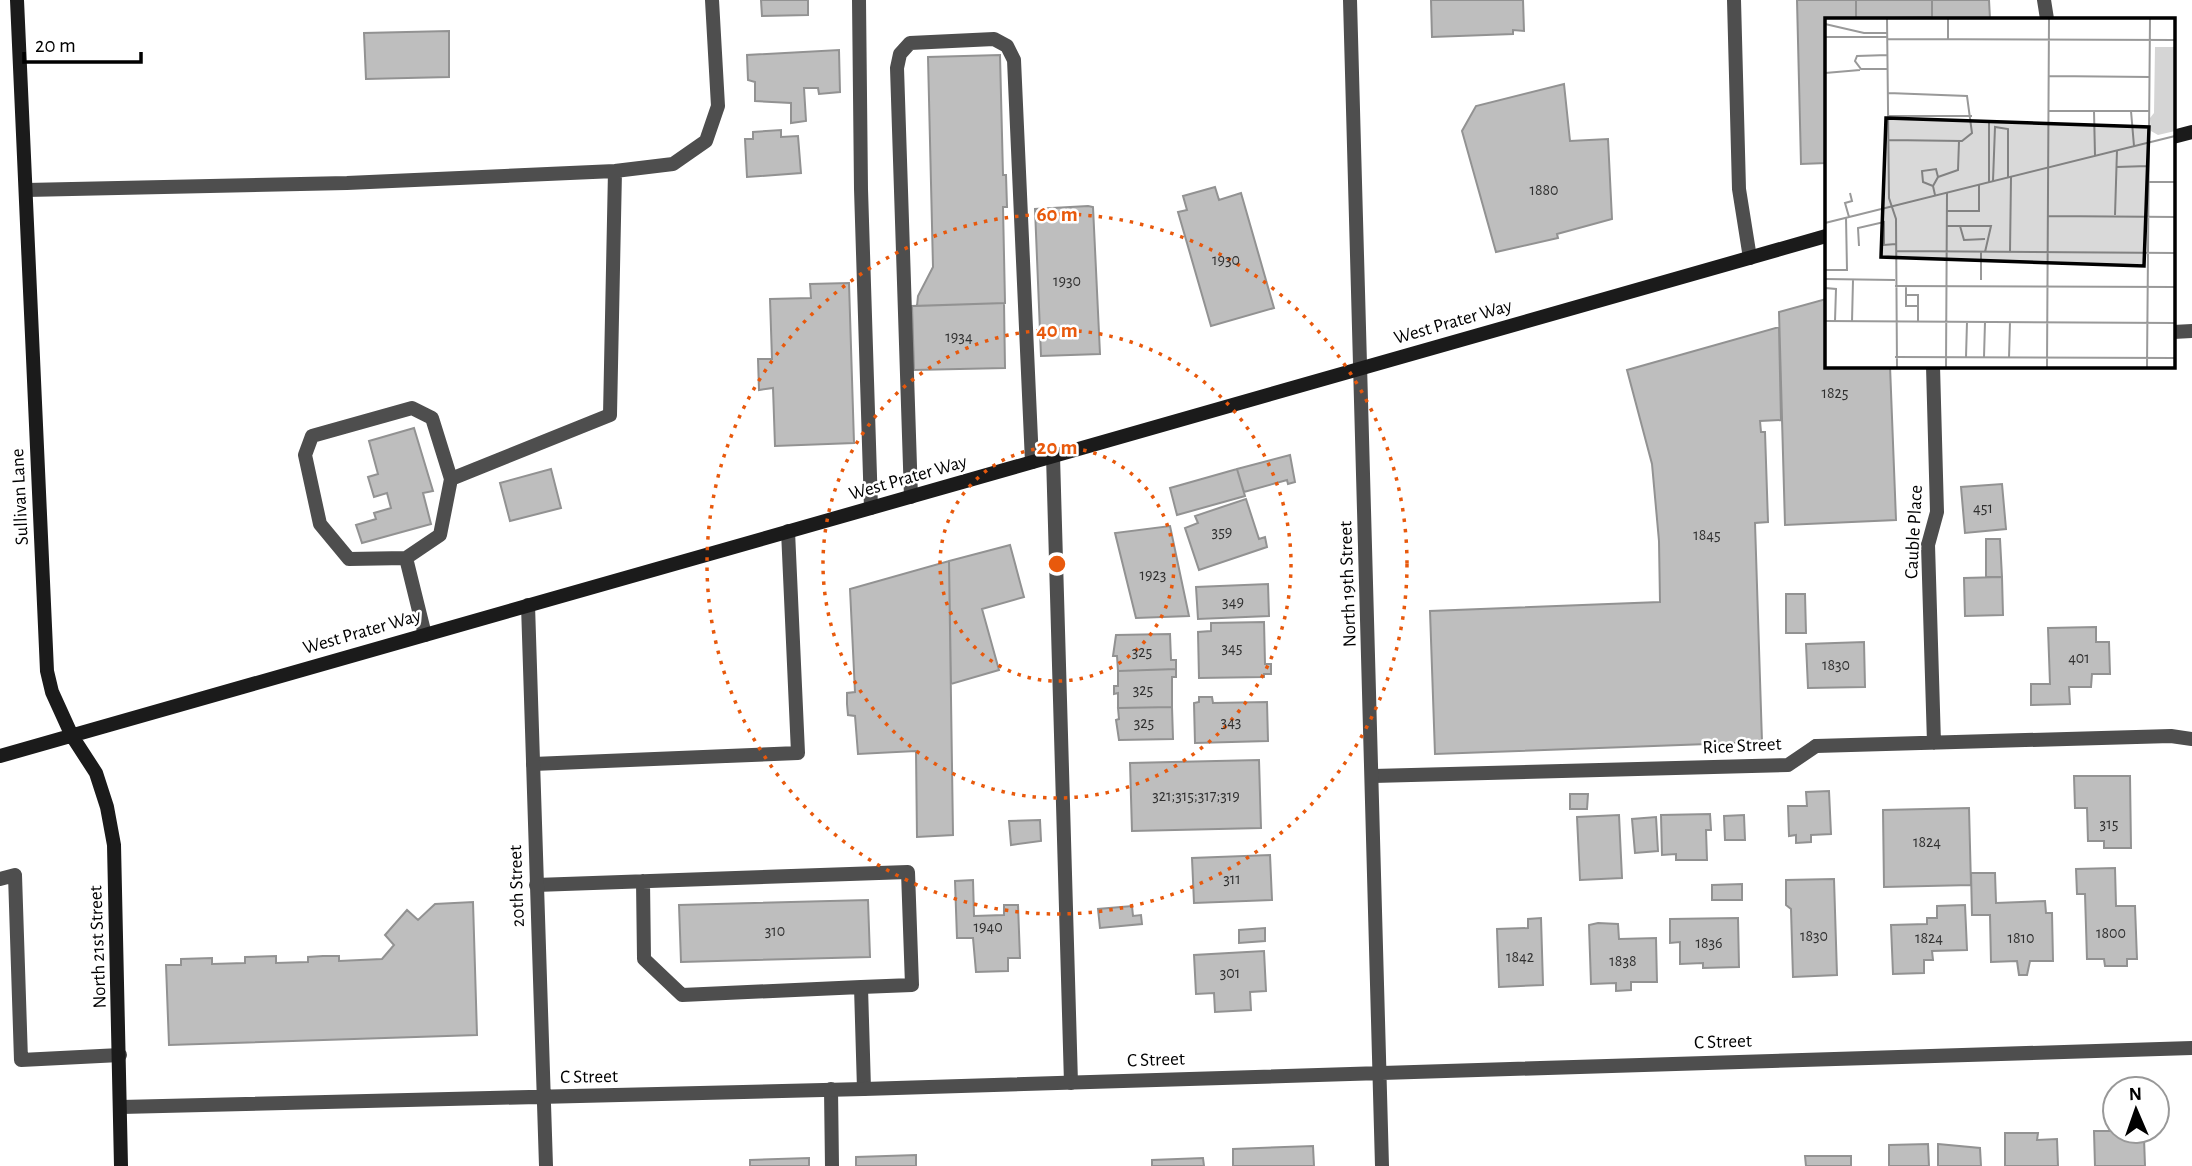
<svg xmlns="http://www.w3.org/2000/svg" width="2192" height="1166" font-family="'Alegreya Sans',sans-serif">
  <style>
    .building { fill: #bebebe; stroke: #929292; stroke-width: 2 }
    .lines { fill: none; stroke-linecap: round; stroke-linejoin: round }
    .lane { stroke: #4e4e4e; stroke-width: 14 }
    .street { stroke: #4e4e4e; stroke-width: 14 }
    .secondary { stroke: #1b1b1b; stroke-width: 14 }
    .ring { fill: none; stroke: #e8590c; stroke-width: 3.5; stroke-dasharray: 3.5 7 }
    .labels { text-anchor: middle; dominant-baseline: central; stroke-width: 5; stroke-linejoin: round; paint-order: stroke }
    .number-label { font-size: 16px; fill: #303030 }
    .street-label { font-size: 19px; fill: #000; stroke: #fff }
    .inset-road { fill: none; stroke: #999; stroke-width: 2 }
    .view { fill: #000; fill-opacity: 0.15; stroke: #000; stroke-width: 3.5 }
    .inset-edge { fill: none; stroke: #000; stroke-width: 3.5 }
    .centre { fill: #e8590c; stroke: #fff; stroke-width: 3.5 }
    .ring-label { font-size: 21px; text-anchor: middle; font-weight: bold; fill: #e8590c; stroke: #fff; stroke-width: 5; stroke-linejoin: round; paint-order: stroke }
  </style>
  <rect width="100%" height="100%" fill="#fff"/>
  <path class="building" d="M761,0H808V15L762,16Z
    M1431,0H1523L1524,31L1513,30V34L1432,37Z
    M1797,0H1856V19H1826V163L1801,164Z
    M1856,0H1932V17L1856,19Z
    M1932,0H1989L1990,19H1932Z
    M449,31V77L366,79L364,33Z
    M839,50L840,92L819,94L818,88H804L806,121L791,123V103L755,101V82L748,80L747,55Z
    M1000,55L1003,175H1006L1007,207H1003L1005,303L917,306L918,296L933,267L928,57Z
    M1564,84L1570,141L1608,139L1612,219L1557,234L1558,238L1496,252L1462,131L1476,106Z
    M781,130V137L798,136L801,173L747,177L745,139H753V132Z
    M1215,187L1219,200L1241,193L1274,308L1211,326L1178,212L1187,210L1183,196Z
    M1088,206L1093,207L1100,354L1041,356L1035,209Z
    M849,283L854,443L775,446L773,388L759,390L758,359H772L770,299L811,298L810,284Z
    M1826,299V366H1890L1896,520L1785,525L1779,312Z
    M1004,303L1005,368L914,370L912,306Z
    M1779,327L1781,420L1760,421L1761,432H1765L1768,522L1755,523L1762,742L1435,754L1430,611L1660,602L1659,541L1652,464L1627,370Z
    M414,428L433,491L423,493L431,524L362,543L356,525L376,519L374,513L391,508L387,493L374,497L368,477L378,474L369,441Z
    M1290,455L1295,482L1288,484L1287,480L1244,492L1237,469Z
    M551,469L561,508L510,521L500,483Z
    M1237,469L1245,496L1177,515L1170,488Z
    M2002,484L2006,529L1965,533L1961,487Z
    M1246,499L1259,539L1265,537L1267,547L1199,570L1185,528L1198,523L1195,516Z
    M1170,526L1189,616L1136,618L1115,533Z
    M1986,539H2000L2002,577H1986Z
    M1010,545L1024,597L982,609L999,670L951,684L949,561Z
    M949,561L953,835L917,837L916,751L858,754L855,716L848,715L847,704V693L855,692L850,589Z
    M2002,577L2003,615L1965,616L1964,578Z
    M1268,584L1269,616L1198,619L1196,587Z
    M1786,594H1805L1806,633H1786Z
    M1264,622L1265,664H1271V674H1264V677L1199,678L1198,632L1211,631V623Z
    M2096,627V642H2109L2110,674H2092L2091,687H2069L2070,704L2031,705V684H2050L2048,628Z
    M1170,634L1171,660H1176V669L1118,671L1117,656H1113L1116,635Z
    M1864,642L1865,687L1808,688L1806,644Z
    M1176,669V677H1172V707L1118,708V693L1114,694V686H1118V671Z
    M1199,697H1212L1213,703L1267,702L1268,741L1195,743L1194,703L1199,702Z
    M1172,707L1173,739L1119,740L1116,720L1119,719L1118,708Z
    M1259,760L1261,828L1132,831L1130,763Z
    M2074,776H2130L2131,848H2104V841H2088L2087,808H2075Z
    M1829,791L1831,834L1811,835V842L1796,843V835L1789,836L1788,806H1807L1806,792Z
    M1570,794H1588L1587,809H1570Z
    M1969,808L1971,885L1884,887L1883,810Z
    M1710,814L1711,830H1706L1707,860H1676V854L1662,855L1661,815Z
    M1619,815L1622,878L1580,880L1577,817Z
    M1744,815L1745,840H1725L1724,816Z
    M1656,817L1658,851L1635,853L1632,819Z
    M1040,820L1041,841L1011,845L1009,821Z
    M1270,855L1272,900L1194,903L1192,858Z
    M2115,868L2116,906H2135L2137,959H2127V966H2105L2104,959H2087L2085,894H2077L2076,869Z
    M1971,873H1995L1996,903L2045,901L2046,913H2052L2053,961H2030L2027,975H2019L2017,961L1991,962L1990,915H1972Z
    M1834,879L1837,975L1793,977L1791,909L1786,905V880Z
    M973,880L974,916L1004,915V905H1018L1020,958H1008V971L976,972L973,938H957L955,881Z
    M1742,884V900H1712V885Z
    M868,900L870,957L681,962L679,905Z
    M473,902L477,1035L169,1045L166,965H181V959L212,958V964L245,963V957L276,956V963L308,962V957L323,956H339V961L382,959L394,945L385,935L407,910L418,920L435,904Z
    M1965,905L1967,950L1932,951L1933,960H1924V973L1893,974L1891,925L1927,924V918H1937V906Z
    M1132,906L1133,916L1141,915L1142,924L1100,928L1098,909Z
    M1541,918L1543,985L1499,987L1497,929L1528,928V919Z
    M1738,918L1739,967L1703,968V963L1680,964V942L1670,943V919Z
    M1598,923L1618,924L1619,939L1656,938L1657,982H1631V990L1616,991V983L1591,984L1589,925Z
    M1265,928V941L1239,943V930Z
    M1264,951L1266,991L1250,992L1251,1010L1215,1012L1214,993L1196,994L1194,955Z
    M2094,1131H2122V1138H2144L2145,1166H2095Z
    M2005,1133H2038L2037,1140L2057,1139L2058,1166H2005Z
    M1928,1144L1929,1166H1889V1145Z
    M1938,1144L1980,1148L1981,1166H1938Z
    M1313,1146L1314,1166H1233V1149Z
    M916,1155V1166H856V1157Z
    M1805,1156H1851V1166H1806Z
    M809,1158V1166H750V1160Z
    M1203,1158L1204,1166H1152V1160Z"/>
  <g class="lines">
    <path class="lane" d="M859,0L861,189L871,508
      M1734,0L1739,189L1750,258
      M2044,0L2047,19
      M26,190L347,183L615,171L673,164L706,141L718,106L712,0
      M2173,332L2192,331
      M1053,456L1071,1083
      M451,479L610,415L615,171
      M911,497L897,68L900,54L910,43L994,39L1007,46L1014,60L1032,462
      M1928,545L1937,512L1933,366
      M406,558L440,535L451,479L432,418L412,408L312,436L305,455L320,524L349,559L406,558L425,635
      M533,764L798,753L788,531
      M1373,776L1788,765L1816,746
      M0,879L15,875L21,1060L120,1055
      M643,881L644,959L682,995L861,987
      M536,885L908,872L912,985L861,987L864,1089
      M831,1089L832,1166"/>
    <path class="street" d="M1350,0L1382,1166
      M1928,545L1934,743
      M528,605L546,1166
      M1816,746L2171,736L2192,739
      M121,1107L864,1089L2192,1048"/>
    <path class="secondary" d="M17,0L47,671L52,692L72,736L96,773L107,807L114,845L121,1166
      M2173,137L2192,132
      M0,756L1826,236"/>
  </g>
  <g class="ring">
    <circle cx="1057" cy="564" r="117"/>
    <circle cx="1057" cy="564" r="234"/>
    <circle cx="1057" cy="564" r="350"/>
  </g>
  <g class="labels">
    <g class="number-label">
      <text x="1544" y="190">1880</text>
      <text x="1226" y="260">1930</text>
      <text x="1067" y="281">1930</text>
      <text x="959" y="337">1934</text>
      <text x="1835" y="393">1825</text>
      <text x="1983" y="508">451</text>
      <text x="1222" y="532">359</text>
      <text x="1707" y="535">1845</text>
      <text x="1153" y="575">1923</text>
      <text x="1233" y="602">349</text>
      <text x="1232" y="648">345</text>
      <text x="1142" y="652">325</text>
      <text x="2079" y="658">401</text>
      <text x="1836" y="665">1830</text>
      <text x="1143" y="690">325</text>
      <text x="1231" y="722">343</text>
      <text x="1144" y="723">325</text>
      <text x="1196" y="796">321;315;317;319</text>
      <text x="2109" y="824">315</text>
      <text x="1927" y="842">1824</text>
      <text x="1232" y="879">311</text>
      <text x="988" y="927">1940</text>
      <text x="775" y="931">310</text>
      <text x="2111" y="933">1800</text>
      <text x="1814" y="936">1830</text>
      <text x="1929" y="938">1824</text>
      <text x="2021" y="938">1810</text>
      <text x="1709" y="943">1836</text>
      <text x="1520" y="957">1842</text>
      <text x="1623" y="961">1838</text>
      <text x="1230" y="973">301</text>
    </g>
    <g class="street-label">
      <text transform="translate(1453 322) rotate(-16)">West Prater Way</text>
      <text transform="translate(908 478) rotate(-16)">West Prater Way</text>
      <text transform="translate(20 497) rotate(-93)">Sullivan Lane</text>
      <text transform="translate(1914 532) rotate(-87)">Cauble Place</text>
      <text transform="translate(1348 584) rotate(-92)">North 19th Street</text>
      <text transform="translate(362 632) rotate(-16)">West Prater Way</text>
      <text transform="translate(1742 746) rotate(-3)">Rice Street</text>
      <text transform="translate(517 886) rotate(-92)">20th Street</text>
      <text transform="translate(98 947) rotate(-92)">North 21st Street</text>
      <text transform="translate(1723 1042) rotate(-2)">C Street</text>
      <text transform="translate(1156 1060) rotate(-2)">C Street</text>
      <text transform="translate(589 1077) rotate(-1)">C Street</text>
    </g>
  </g>
  <g transform="translate(1825 18)">
    <rect width="350" height="350" fill="#fff"/>
    <path d="M330,29H350V113L333,117L326,113L325,100L329,95Z" fill="#d5d5d5"/>
    <path class="inset-road" d="M62,0L64,180L71,201L72,350M0,6L39,15H63M0,19H63M63,21L350,22M123,22V0M63,37L32,38L30,43L36,51H63M0,55L35,52M224,58L325,59M63,75L142,78L147,115L137,123L64,122M223,93H325M269,93L270,138M306,93L309,128M63,98H147M291,149L323,148M113,159L133,152L134,123M168,163L170,109L183,111V159M164,164V103M323,164H350M108,168L113,159L111,151L97,153L98,164L108,168L110,177M122,193H154V166M290,197L292,132M223,198L350,199M24,199L20,185L27,183L25,175M0,205L350,118M122,208H166L160,234M135,208L139,222L160,221M34,228L33,210L59,204V227L71,226M71,233L350,235M185,234L186,159M0,252H22L21,199M0,261L70,262M156,262V234M70,268L350,269M81,268V288H93V304M0,270L11,271L10,303M81,277H93V288M0,303L350,305M27,304L28,262M70,339L350,340M141,339L142,304M159,339L160,304M184,340L185,304M121,350L122,174M222,350L224,0M322,350L325,0"/>
    <path class="view" d="M61,100L324,109L319,248L56,239Z"/>
    <rect width="350" height="350" class="inset-edge"/>
  </g>
  <circle cx="1057" cy="564" r="10" class="centre"/>
  <g class="ring-label">
    <text x="1057" y="221">60 m</text>
    <text x="1057" y="337">40 m</text>
    <text x="1057" y="454">20 m</text>
  </g>
  <g transform="translate(2136 1110) rotate(358)"><circle r="33" fill="#ffffff" stroke="#999999" stroke-width="2"/>
  <path d="M0-5L12 26L0 18L-12 26Z" fill="#000000"/>
  <text y="-10" font-size="19" font-weight="bold" text-anchor="middle" fill="#000000">N</text>
  </g>
  <path d="M24 52v10h117v-10" fill="none" stroke="#000000" stroke-width="3.5"/>
  <text x="35" y="52" font-size="21" fill="#000000" stroke="#ffffff" stroke-width="5" paint-order="stroke">20 m</text>
</svg>
